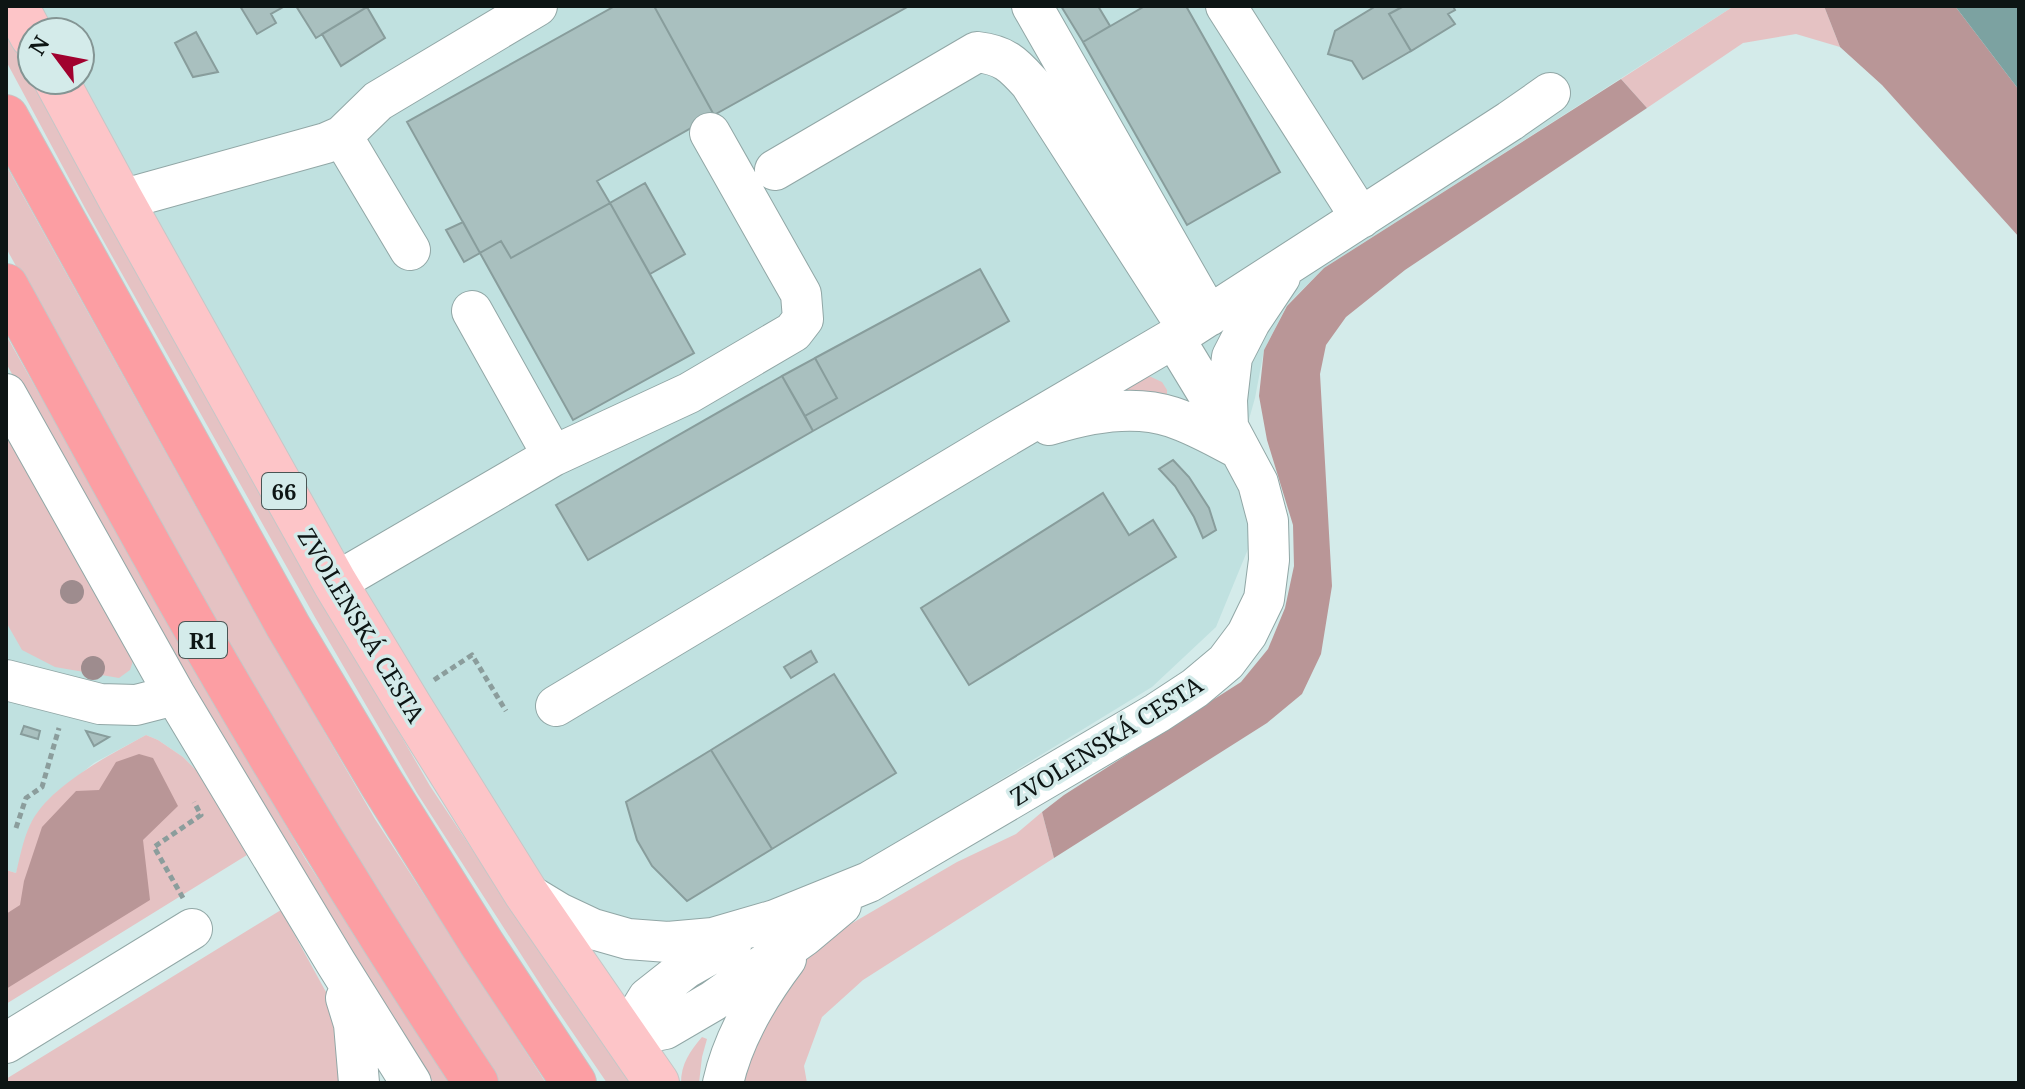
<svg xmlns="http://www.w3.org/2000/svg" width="2025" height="1089" font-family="'Noto Serif',serif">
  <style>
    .built { fill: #c0e1e0 }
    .green { fill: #e5c2c3 }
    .forest { fill: #b99697 }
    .water { fill: #7ca2a1 }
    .building { fill: #a9c0bf; stroke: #889d9c; stroke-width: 2 }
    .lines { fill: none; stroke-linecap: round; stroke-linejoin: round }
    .minor-casing { stroke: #91a7a6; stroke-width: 42 }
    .major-casing { stroke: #c5c7c7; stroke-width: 46 }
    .highway-casing { stroke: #c5c7c7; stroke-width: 46 }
    .path { stroke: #8b9d9c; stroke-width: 5; stroke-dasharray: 6 4; stroke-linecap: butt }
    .minor { stroke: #fff; stroke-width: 40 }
    .major { stroke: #fdc5c8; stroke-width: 44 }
    .highway { stroke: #fc9ea3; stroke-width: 44 }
    .tree { fill: #9e8c8e }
    .labels { text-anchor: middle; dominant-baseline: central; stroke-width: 7; stroke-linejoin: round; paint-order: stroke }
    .shield { fill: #d4ebea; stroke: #495554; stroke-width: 2 }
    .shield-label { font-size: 22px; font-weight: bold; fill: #0d1514 }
    .street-label { font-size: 24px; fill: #0d1514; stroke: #d4ebea }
  </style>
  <rect width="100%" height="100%" fill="#d4ebea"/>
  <path class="built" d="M30,6H1734L1324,268L1287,305L1264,350L1255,398L1235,469L1250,510L1248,549L1216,627L1152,687L866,862L783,908L649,933L558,901L526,860L449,737L72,80H80V32H44Z
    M6,431L199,773L183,757L158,740L146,735L94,763L51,798L31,823L16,873L6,870Z"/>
  <path class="green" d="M1734,6H1824L1840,47L1796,34L1743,43L1647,108L1621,79Z
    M6,29L32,77V80H34L247,469L430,786L564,988L630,1083H607L549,998L417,793L316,619L85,208L6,61Z
    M6,165L245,595L375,819L546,1083H500L343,840L164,532L6,248Z
    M6,335L189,660L306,860L451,1083H434L333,929L46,436L6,363Z
    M1149,376L1162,382L1167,390V394L1162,397L1117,396L1115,388Z
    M6,431L135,655L130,670L119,678L55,667L22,650L6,622Z
    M146,735L158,740L183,757L199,773L247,855L6,1004V870L16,873C20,857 23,840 30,825C48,786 110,755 146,735Z
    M1042,812L1054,858L863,980L822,1017L804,1066L807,1083H740L747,1058L803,959L837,932L957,862L1016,834Z
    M281,910L326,992L335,1020L343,1083H6V1079Z
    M702,1037L707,1039L702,1057L699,1083H681C681,1064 690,1051 702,1037Z"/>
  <path class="forest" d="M1824,6H1955L2019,90V237L1882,85L1840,47Z
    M1621,79L1647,108L1405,270L1346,317L1326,345L1320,374L1332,586L1321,654L1302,694L1267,723L1054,858L1042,812L1064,795L1241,682L1268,649L1285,608L1294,566L1293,525L1267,440L1259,396L1264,350L1287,306L1324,268Z
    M139,754L153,758L178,806L143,840L150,900L6,989V914L20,905L24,881L42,827L76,791L99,790L116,762Z"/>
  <path class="water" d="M1955,6H2019V90Z"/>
  <path class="building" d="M240,6H285L271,14L276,23L257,34Z
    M296,6H366L367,7L316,38Z
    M615,6H654L714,115L597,181L610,203L511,258L501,241L480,253L407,122Z
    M654,6H909L714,115Z
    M1061,6H1098L1110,26L1083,42Z
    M1145,6H1186L1280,172L1187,225L1083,42Z
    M1376,6H1404L1389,14L1411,51L1363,79L1352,61L1328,54L1335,31Z
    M1404,6H1453L1455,10L1448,14L1455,24L1411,51L1389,14Z
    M367,7L385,38L341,66L322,34Z
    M196,32L218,72L193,77L175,43Z
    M645,183L685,254L650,274L610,203Z
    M610,203L694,353L573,420L480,253L501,241L511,258Z
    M463,222L480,253L464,262L446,230Z
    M980,269L1009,321L813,431L805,416L837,398L815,358Z
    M815,358L837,398L805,416L782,376Z
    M782,376L813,431L588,560L556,505Z
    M1173,460L1189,477L1209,508L1216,530L1203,538L1194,517L1175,486L1159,469Z
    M1103,493L1129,535L1153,520L1176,557L969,685L921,608Z
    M811,651L817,662L791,678L784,667Z
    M834,674L896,773L772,849L711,750Z
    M24,726L40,731L38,739L21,734Z
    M86,731L109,737L94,746Z
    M711,750L772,849L687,901L652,866L637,840L626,802Z"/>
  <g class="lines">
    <g class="minor-casing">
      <path id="minor" d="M1032,6L1209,316
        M1226,6L1361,218
        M342,136L378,101L537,6
        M775,170L977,52C1004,55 1013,64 1030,83L1188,329
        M121,200L326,143L342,136L410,250
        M6,394L175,695L336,963L411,1083
        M1049,425C1087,413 1133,404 1172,417C1196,425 1217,437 1239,449
        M1228,427L1227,400L1232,357L1250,322L1280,277
        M553,456L689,393L793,332L803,319L801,294L710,133
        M335,583L553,456L472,311
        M6,680L100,704L136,705L175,695
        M556,706L1000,440L1174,338L1510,121L1550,93
        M526,893L559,913L593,929L628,939L668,942L713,938L775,920L869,882L1157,713L1195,688L1226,662L1247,634L1264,599L1269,560L1268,521L1258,483L1228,427L1174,338
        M346,998L354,1024L359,1083
        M624,1037L665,1029L713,1001L804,936L841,905
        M624,1037L648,998L686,968L732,942
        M6,1043L192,929
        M723,1083C733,1038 758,996 786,959"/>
    </g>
    <g class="major-casing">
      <path id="major" d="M16,6L32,36
        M56,80L121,200L335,583L410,707L526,893L657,1083"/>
    </g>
    <g class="highway-casing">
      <path id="highway" d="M6,117L288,626L382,784L482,944L574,1083
        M6,286C76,413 145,542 218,667C300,808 386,947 476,1083"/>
    </g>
    <path class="path" d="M434,680L472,655L506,711
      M16,828L26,798L42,787L59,728
      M183,898L154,847L201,815L194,802"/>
    <use href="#minor" class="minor"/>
    <use href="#major" class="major"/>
    <use href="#highway" class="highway"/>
  </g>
  <g class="tree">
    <circle cx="72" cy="592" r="12"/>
    <circle cx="93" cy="668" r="12"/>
  </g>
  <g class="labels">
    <g class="shield">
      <rect x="262" y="473" width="44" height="36" rx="6"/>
      <rect x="179" y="622" width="48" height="36" rx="6"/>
    </g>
    <g class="shield-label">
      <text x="284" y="491">66</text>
      <text x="203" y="640">R1</text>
    </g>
    <g class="street-label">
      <text transform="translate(362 625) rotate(59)">ZVOLENSKÁ CESTA</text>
      <text transform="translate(1106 740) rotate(-32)">ZVOLENSKÁ CESTA</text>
    </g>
  </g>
  <rect width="2025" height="1089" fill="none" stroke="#0d1514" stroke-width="16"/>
  <g transform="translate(56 56) rotate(302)"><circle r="38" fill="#d4ebea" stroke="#849594" stroke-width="2"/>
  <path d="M0-6L14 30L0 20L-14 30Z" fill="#a1012f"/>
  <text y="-12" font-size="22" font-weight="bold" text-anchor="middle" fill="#0d1514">N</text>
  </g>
</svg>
